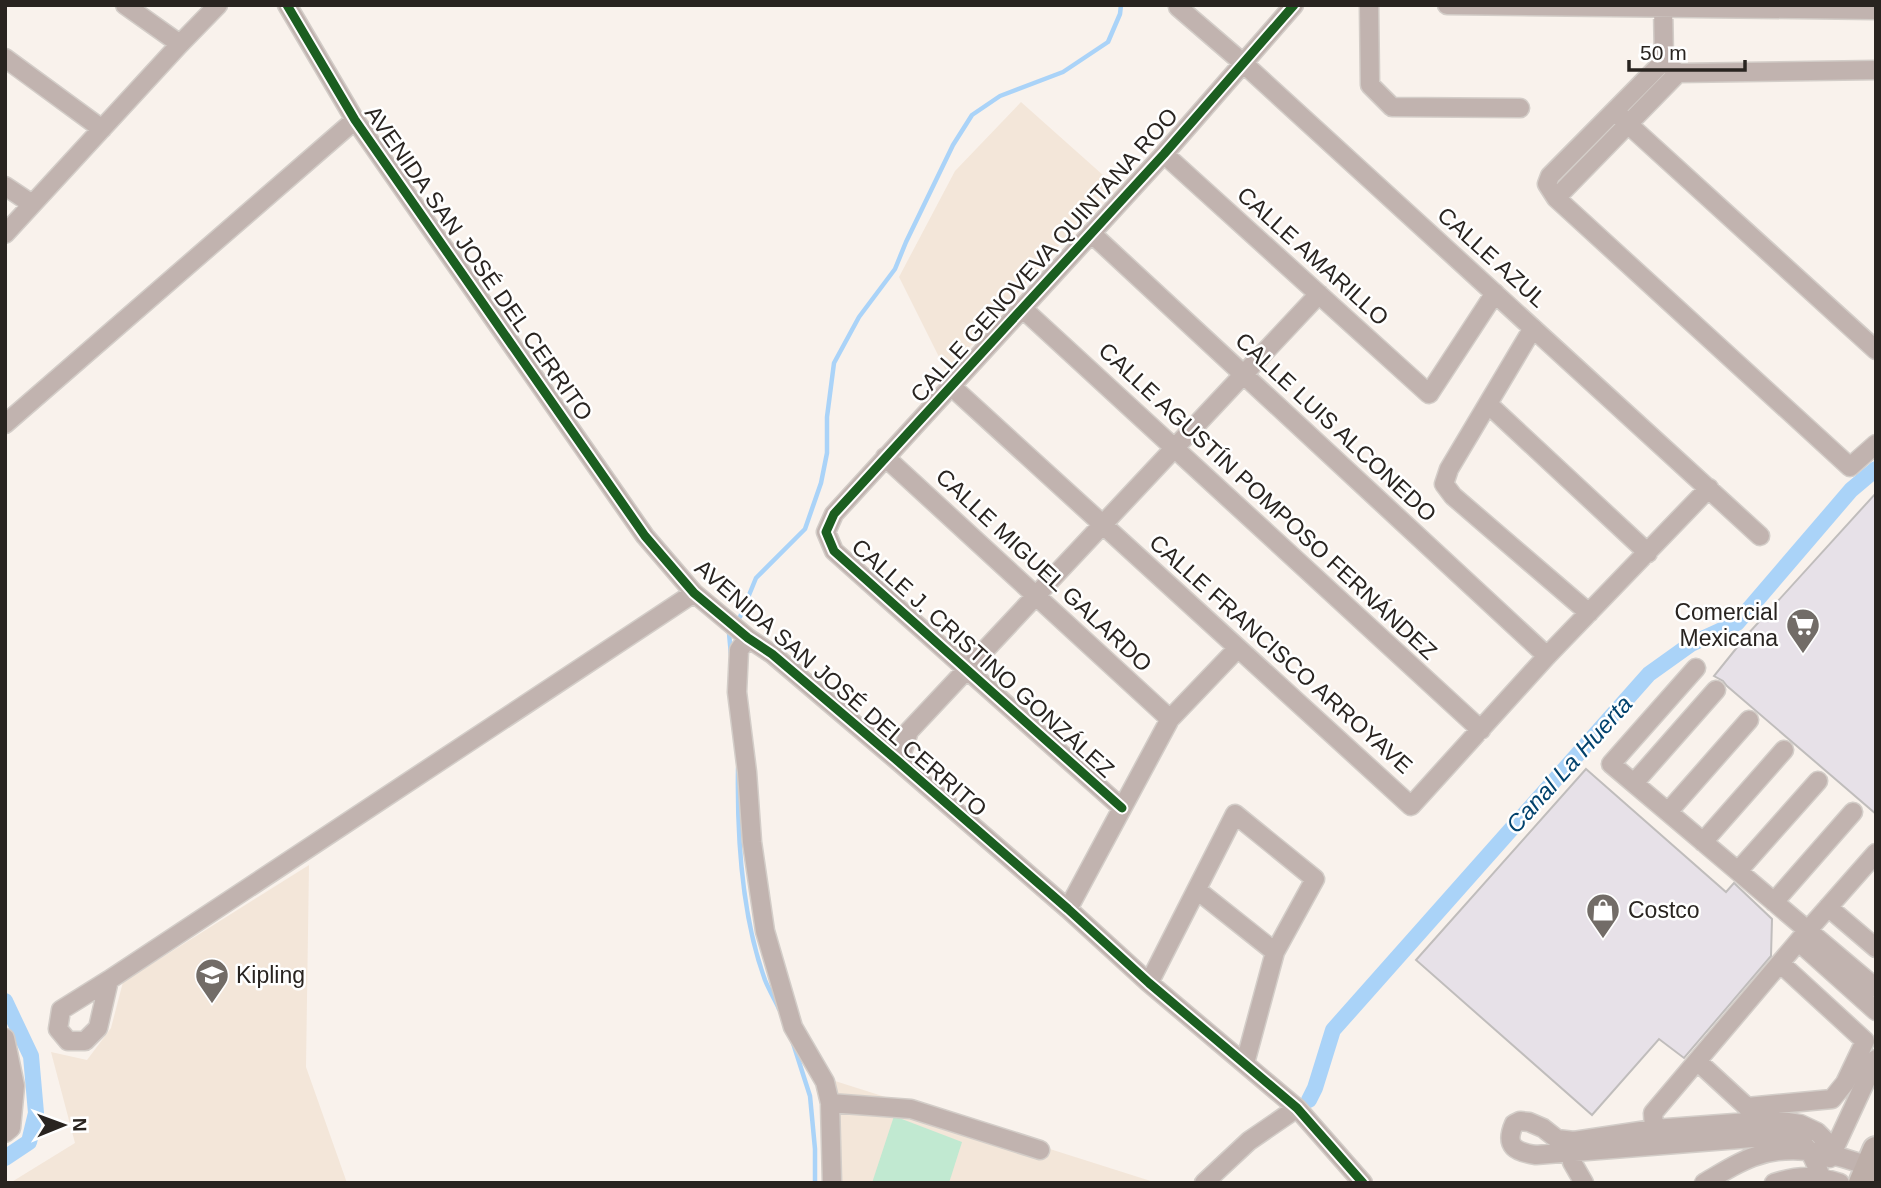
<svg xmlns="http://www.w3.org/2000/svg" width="1881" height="1188" font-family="Arial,sans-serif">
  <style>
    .built { fill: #f3e6d9 }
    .green { fill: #c1e9d1 }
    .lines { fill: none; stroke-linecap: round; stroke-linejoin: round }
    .stream { stroke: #aad3f8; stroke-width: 4.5 }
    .canal { stroke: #aad3f8; stroke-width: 16 }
    .building { fill: #e7e1e8; stroke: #c0bdbc; stroke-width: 2 }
    .minor-casing { stroke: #d3cdc8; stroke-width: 21 }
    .highway-casing { stroke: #d3cdc8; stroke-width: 30 }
    .minor { stroke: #c1b3af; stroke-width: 18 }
    .highway { stroke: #bdaea8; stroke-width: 26 }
    .cycleway-casing { stroke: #fff; stroke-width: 13 }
    .cycleway { stroke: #1b5e20; stroke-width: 9 }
    .labels { text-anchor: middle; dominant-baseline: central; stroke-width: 5; stroke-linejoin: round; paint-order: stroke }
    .street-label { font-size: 23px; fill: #292420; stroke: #fff }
    .poi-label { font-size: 23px; fill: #292420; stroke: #fff; text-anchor: start }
    .water-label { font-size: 24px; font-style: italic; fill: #02426d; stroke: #fff }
  </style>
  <rect width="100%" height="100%" fill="#f9f2ec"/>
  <path class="built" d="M1021,102L1113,184L947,373L899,277L955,171Z
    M309,865L306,1067L347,1183H10L75,1143L51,1052L87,1060L111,1028L123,982Z
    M835,1081L1157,1183H838Z"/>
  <path class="green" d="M894,1116L962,1142L949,1183H872Z"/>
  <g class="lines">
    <path class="stream" d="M740,617L756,578L805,529L821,483L827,453V417L834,363L859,317L895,269L906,242L953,145L972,115L1000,96L1063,72L1108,42L1120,14L1121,5
      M729,633L731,655
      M738,768C737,835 742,917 765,980C769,990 775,1000 779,1009
      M793,1043L810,1096L815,1149V1183"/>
    <path class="canal" d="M5,1001L31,1056L36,1113L29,1142L5,1158
      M1309,1100L1315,1088L1333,1030L1649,674L1691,644L1737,623L1851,490L1876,469"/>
  </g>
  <path class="building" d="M1876,493V814L1727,686L1723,681L1714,676L1747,635Z
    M1586,769L1726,892L1734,883L1772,919L1771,956L1684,1058L1659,1039L1592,1115L1416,960Z"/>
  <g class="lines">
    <g class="minor-casing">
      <path id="minor" d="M125,5L180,44
        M287,5L355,120L645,536L694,593L748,638L772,654L899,762L1068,909L1149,983L1297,1108L1363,1183
        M1369,5L1370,85L1392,107L1520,108
        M1447,5L1876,10
        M1663,5L1664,61L1673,68
        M1178,7L1243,63L1760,536
        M5,58L102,129
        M1664,61L1550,176L1547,184L1556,198L1850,467L1876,444
        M1678,73L1876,70
        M1616,111L1629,125L1876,350
        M1164,154L1429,394L1495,293
        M5,186L32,204
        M1556,198L1678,73
        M1091,233L1547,656
        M5,234L180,44L218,5
        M1022,308L1481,730
        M1533,328L1449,469L1444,484L1453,496L1589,613
        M951,386L1411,806L1547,656L1709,488
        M1488,404L1648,553
        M5,424L355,120
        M885,457L1170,719
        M748,638L739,650L737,692L747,772L752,842L765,931L793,1027L825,1082L830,1103L832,1183
        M1696,668L1611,764L1876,988
        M899,762L909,731L1319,294
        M1634,783L1716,690
        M1122,808L834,551L826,532L834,514L1164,154L1294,5
        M1668,812L1749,720
        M1703,842L1784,750
        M1738,871L1818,781
        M1197,890L1275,952
        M1774,902L1853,812
        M1828,907L1876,948
        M1068,909L1170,719L1238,648
        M1799,942L1876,1011
        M109,980L98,1028L85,1041H68L58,1029L61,1010L109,980L694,593
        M1149,983L1235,814L1315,879L1275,952L1245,1063
        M5,1038L15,1086L11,1128L5,1133
        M1697,1061L1747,1107L1832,1099L1845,1083L1865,1041L1780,963
        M830,1103L911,1109L1040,1150
        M1654,1129L1653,1113L1808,930L1876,853
        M1830,1158L1876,1059
        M1572,1162L1584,1183
        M1821,1177C1811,1151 1808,1140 1778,1136L1536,1155C1516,1152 1504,1147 1514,1124L1520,1121L1529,1122L1543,1128L1557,1139L1574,1141L1654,1129L1775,1120L1800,1124L1817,1132L1827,1142L1832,1154
        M1204,1183L1249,1141L1297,1108
        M1704,1183C1720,1174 1736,1163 1753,1157C1793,1142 1837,1154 1876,1169
        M1774,1183C1799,1175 1816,1175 1840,1183"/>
    </g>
    <g class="highway-casing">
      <path id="highway" d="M1862,1183L1876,1150"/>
    </g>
    <use href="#minor" class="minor"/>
    <use href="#highway" class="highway"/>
    <g class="cycleway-casing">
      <path id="cycleway" d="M287,5L355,120L645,536L694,593L748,638L772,654L899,762L1068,909L1149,983L1297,1108L1363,1183
        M1122,808L834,551L826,532L834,514L1164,154L1294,5"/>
    </g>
    <use href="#cycleway" class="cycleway"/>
  </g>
  <defs>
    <g id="supermarket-pin" transform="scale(1.75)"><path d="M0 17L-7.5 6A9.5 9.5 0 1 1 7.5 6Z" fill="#726c67" stroke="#fff"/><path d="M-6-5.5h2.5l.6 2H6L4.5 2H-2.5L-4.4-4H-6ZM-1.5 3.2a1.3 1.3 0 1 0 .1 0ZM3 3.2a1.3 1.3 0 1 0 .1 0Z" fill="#fff"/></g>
    <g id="shop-pin" transform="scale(1.75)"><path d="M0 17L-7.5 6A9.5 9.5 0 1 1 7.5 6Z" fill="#726c67" stroke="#fff"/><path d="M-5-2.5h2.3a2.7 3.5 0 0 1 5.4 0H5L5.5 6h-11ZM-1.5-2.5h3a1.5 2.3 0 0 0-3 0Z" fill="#fff"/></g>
    <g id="school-pin" transform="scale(1.75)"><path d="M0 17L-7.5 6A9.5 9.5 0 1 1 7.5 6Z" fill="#726c67" stroke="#fff"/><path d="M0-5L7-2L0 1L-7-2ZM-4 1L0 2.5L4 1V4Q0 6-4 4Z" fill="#fff"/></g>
  </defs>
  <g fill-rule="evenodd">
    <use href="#supermarket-pin" x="1803" y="625"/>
    <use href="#shop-pin" x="1603" y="910"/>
    <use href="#school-pin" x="212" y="975"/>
  </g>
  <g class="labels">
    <g class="street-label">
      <text transform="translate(1044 255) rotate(-48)">CALLE GENOVEVA QUINTANA ROO</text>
      <text transform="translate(1313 256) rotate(42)">CALLE AMARILLO</text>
      <text transform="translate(1492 257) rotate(42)">CALLE AZUL</text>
      <text transform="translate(479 263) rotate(55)">AVENIDA SAN JOSÉ DEL CERRITO</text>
      <text transform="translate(1336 427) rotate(43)">CALLE LUIS ALCONEDO</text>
      <text transform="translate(1268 501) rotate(43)">CALLE AGUSTÍN POMPOSO FERNÁNDEZ</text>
      <text transform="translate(1044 570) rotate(43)">CALLE MIGUEL GALARDO</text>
      <text transform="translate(1281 654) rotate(42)">CALLE FRANCISCO ARROYAVE</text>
      <text transform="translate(983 658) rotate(42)">CALLE J. CRISTINO GONZÁLEZ</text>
      <text transform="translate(841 688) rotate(41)">AVENIDA SAN JOSÉ DEL CERRITO</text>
    </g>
    <g class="poi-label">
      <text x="1778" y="612" text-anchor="end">Comercial<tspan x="1778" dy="26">Mexicana</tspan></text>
      <text x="1628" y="910">Costco</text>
      <text x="236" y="975">Kipling</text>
    </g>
    <g class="water-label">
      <text transform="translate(1569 764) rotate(-48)">Canal La Huerta</text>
    </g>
  </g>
  <rect width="1881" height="1188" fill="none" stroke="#292420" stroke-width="14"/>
  <g transform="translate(63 1125) rotate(89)" stroke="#ffffff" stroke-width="5" paint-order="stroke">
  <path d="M0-5L12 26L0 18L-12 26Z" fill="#292420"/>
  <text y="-10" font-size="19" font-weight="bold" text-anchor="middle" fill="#292420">N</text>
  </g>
  <path d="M1629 60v10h116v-10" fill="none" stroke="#292420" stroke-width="3.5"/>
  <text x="1640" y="60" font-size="21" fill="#292420" stroke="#ffffff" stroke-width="5" paint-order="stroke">50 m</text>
</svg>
